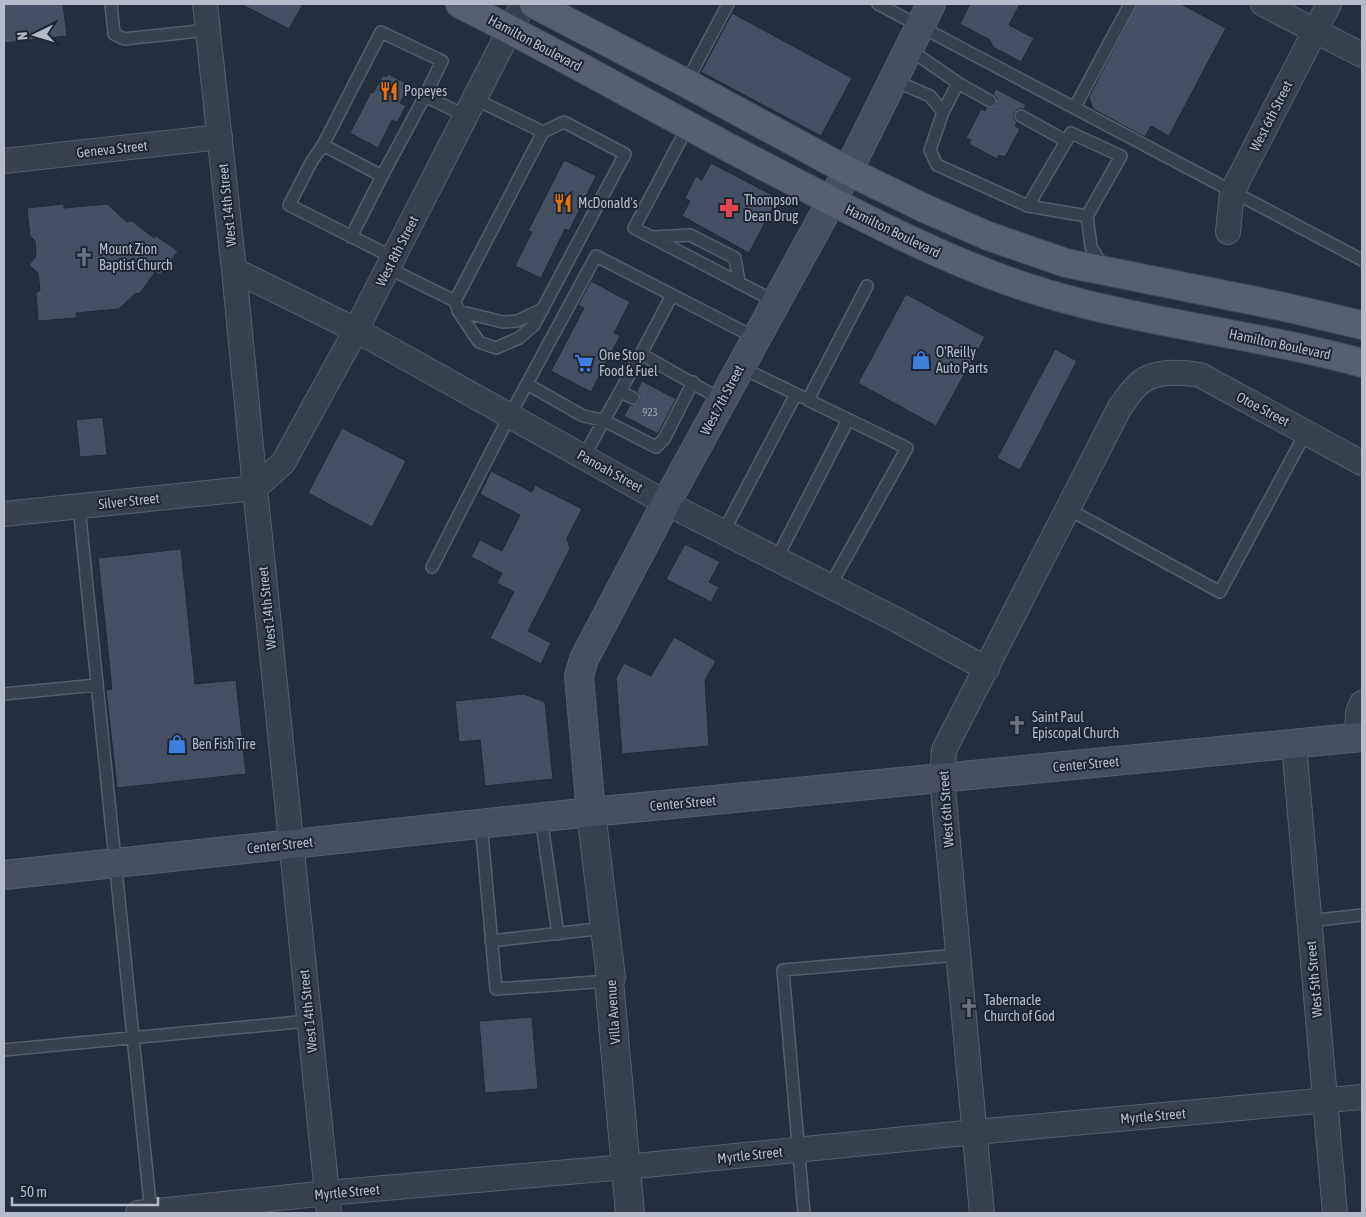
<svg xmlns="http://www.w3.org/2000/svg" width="1366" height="1217" font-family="'Asap Condensed',sans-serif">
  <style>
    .building { fill: #455162; stroke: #1f2835 }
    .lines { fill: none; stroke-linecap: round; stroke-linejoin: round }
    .service-casing { stroke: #565f6c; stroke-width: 14 }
    .minor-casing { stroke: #565f6c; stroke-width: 26 }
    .tertiary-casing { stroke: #565f6c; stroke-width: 30 }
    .secondary-casing { stroke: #565f6c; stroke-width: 30 }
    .primary-casing { stroke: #414a57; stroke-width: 30 }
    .service { stroke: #38414e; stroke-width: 11 }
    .minor { stroke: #38414e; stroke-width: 24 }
    .tertiary { stroke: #38414e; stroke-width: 28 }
    .secondary { stroke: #465061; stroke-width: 28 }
    .primary { stroke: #56606e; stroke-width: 28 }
    .labels { text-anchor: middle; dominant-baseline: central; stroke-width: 4; stroke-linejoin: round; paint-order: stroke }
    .number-label { font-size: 11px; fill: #98a1af }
    .street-label { font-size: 14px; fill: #b4bcc9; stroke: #1d2633 }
    .poi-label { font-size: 14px; fill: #b4bcc9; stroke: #1d2633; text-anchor: start }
  </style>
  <rect width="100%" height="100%" fill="#242f3e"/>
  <path class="building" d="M4,4H63L67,36L4,43Z
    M241,4H303L289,29Z
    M970,4H1020L1009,25L1034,38L1021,62L993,47L990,40L960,24Z
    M1137,4H1181L1226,28L1169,136L1151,126L1145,137L1093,109L1089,97Z
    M732,13L852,78L821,136L701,72Z
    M388,74L410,85L400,103L406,106L397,122L392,120L378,148L350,133L371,92L373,93L383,75L386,77Z
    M996,89L1026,105L1024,109H1018L1014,113V119L1017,123L1015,126L1020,129L1005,157L999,155L997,159L969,144L971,140L966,138L981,109L985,111L986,107L991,108L996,105L997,98L993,94Z
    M564,160L596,176L569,231L565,229L541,278L515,266L532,232L528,231Z
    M711,163L778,198L749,253L682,216L690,201L685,198L696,176L702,180Z
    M64,204V208L107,204L127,222L132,221L154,238L156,236L178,251L160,275L155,272L140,293L135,294L119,309L76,313L77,318L38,321L36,293L40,290L38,273L29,265L36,256L35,241L30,236L27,208Z
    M591,281L630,302L614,333L620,336L591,392L551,371L584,308L578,305Z
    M906,294L985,337L936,426L858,383Z
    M1055,349L1077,361L1020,470L997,458Z
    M642,381L676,399L658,434L624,416L630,405H634L639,402L640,397L637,391Z
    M103,417L107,455L80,457L76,420Z
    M342,428L406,461L372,527L308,493Z
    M491,471L532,492L535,485L582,509L567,538L570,549L528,631L551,643L541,664L490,638L514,592L497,583L502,573L471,557L480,540L502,551L520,515L480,494Z
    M685,544L720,562L709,582L719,587L711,602L666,579Z
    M181,549L195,684L236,680L246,774L117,788L106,690L112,689L98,558Z
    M674,637L716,661L705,680L709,746L622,754L616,678L624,663L651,676Z
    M524,694L545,702L553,779L485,786L480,740L459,742L455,701Z
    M532,1017L538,1089L485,1093L479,1021Z"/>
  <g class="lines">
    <g class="service-casing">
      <path id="service" d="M111,4L114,34L124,39L208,30
        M878,4L1362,260
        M909,49L958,83L990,101
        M893,80L930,96L943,112
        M686,83L728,4
        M958,83L943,112L930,150L937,165L1028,206L1087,216L1121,156L1071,133L1028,206
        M425,96L382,176L323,145L381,32L442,61L425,96L466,116
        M1075,107L1130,4
        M1021,116L1066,141
        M688,126L634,228L776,302
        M323,145L312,161L289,205L394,258
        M1087,216L1091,247L1104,268
        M351,237L382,176
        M653,237L690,235L735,258L739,282
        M388,268L455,301L458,311L479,342L496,348L519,338L534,325L625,154L564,122L543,132
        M455,301L543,132L475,99
        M458,311L503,322L517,321L543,309
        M641,354L672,295
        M740,367L802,397
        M527,384L583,416L603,420L656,447L664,439L693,382
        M621,392L633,398
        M584,456L641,354L722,400
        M79,507L151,1213
        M1068,509L1220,592L1306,432
        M724,531L796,394
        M777,558L848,420
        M432,567L510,415L596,256L756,338
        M830,586L907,448L808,400L867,286
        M4,694L97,685
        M541,818L558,934
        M481,823L496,989L609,981
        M1309,921L1362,915
        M491,941L605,928
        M4,1050L309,1021
        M804,1213L783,970L959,955"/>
    </g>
    <g class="minor-casing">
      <path id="minor" d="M205,4L234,270L255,488L329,1213
        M1263,4L1362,55
        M4,161L220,137
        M1228,232L1232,192L1329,4
        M234,270L356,330L666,503L895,619L987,669
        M4,514L255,488L283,463L356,330L523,4
        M1357,737L1358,712L1362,703
        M1294,745L1335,1213
        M138,1213L327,1193L626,1167L975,1132L1362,1097
        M982,1213L942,778L944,750L1120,407C1126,399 1133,388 1141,382C1156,370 1182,372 1200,375L1362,463"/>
    </g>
    <g class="tertiary-casing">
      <path id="tertiary" d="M591,812L611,978L609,981L630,1213"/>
    </g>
    <g class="secondary-casing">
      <path id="secondary" d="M591,812L579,676L584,659L666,503L848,171L931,4
        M4,875L591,812L1362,737"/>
    </g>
    <g class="primary-casing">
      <path id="primary" d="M460,4C570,59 676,121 785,177C858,215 931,253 1008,281C1122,322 1246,331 1362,363
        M534,4L686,83L848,171L926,209L988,236L1066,263L1280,306L1362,325"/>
    </g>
    <use href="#service" class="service"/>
    <use href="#minor" class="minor"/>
    <use href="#tertiary" class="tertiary"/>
    <use href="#secondary" class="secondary"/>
    <use href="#primary" class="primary"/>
  </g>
  <defs>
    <g id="restaurant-bare" transform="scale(1.5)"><path d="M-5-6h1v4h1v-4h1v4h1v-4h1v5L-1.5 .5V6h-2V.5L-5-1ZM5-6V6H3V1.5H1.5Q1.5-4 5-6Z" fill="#e8710a" stroke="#1d2633" stroke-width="2.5" paint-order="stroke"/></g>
    <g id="pharmacy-bare" transform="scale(1.5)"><path d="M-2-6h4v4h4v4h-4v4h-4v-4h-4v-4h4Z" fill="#e0444e" stroke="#1d2633" stroke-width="2.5" paint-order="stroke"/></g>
    <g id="church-bare" transform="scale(1.5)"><path d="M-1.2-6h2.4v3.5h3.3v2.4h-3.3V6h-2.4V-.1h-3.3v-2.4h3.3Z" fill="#6b7280" stroke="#1d2633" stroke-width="2.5" paint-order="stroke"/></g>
    <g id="shop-bare" transform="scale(1.5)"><path d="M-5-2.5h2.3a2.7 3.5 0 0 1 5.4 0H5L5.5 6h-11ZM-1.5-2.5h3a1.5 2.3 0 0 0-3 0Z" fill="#3f7fe0" stroke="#1d2633" stroke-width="2.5" paint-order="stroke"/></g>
    <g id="supermarket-bare" transform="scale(1.5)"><path d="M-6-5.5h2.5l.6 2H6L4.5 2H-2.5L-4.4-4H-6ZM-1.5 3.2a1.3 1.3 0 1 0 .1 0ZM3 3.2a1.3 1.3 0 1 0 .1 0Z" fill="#3f7fe0" stroke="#1d2633" stroke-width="2.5" paint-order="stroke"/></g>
  </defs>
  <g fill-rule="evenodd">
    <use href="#restaurant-bare" x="389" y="91"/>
    <use href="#restaurant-bare" x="563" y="203"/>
    <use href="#pharmacy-bare" x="729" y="208"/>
    <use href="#church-bare" x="84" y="257"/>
    <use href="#shop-bare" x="921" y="360"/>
    <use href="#supermarket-bare" x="584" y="363"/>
    <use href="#church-bare" x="1017" y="725"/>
    <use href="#shop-bare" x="177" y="744"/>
    <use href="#church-bare" x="969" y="1008"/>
  </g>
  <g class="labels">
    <g class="number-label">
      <text x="650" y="412">923</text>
    </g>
    <g class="street-label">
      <text transform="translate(535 43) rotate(28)">Hamilton Boulevard</text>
      <text transform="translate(1271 116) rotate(-63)">West 6th Street</text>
      <text transform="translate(112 149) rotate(-6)">Geneva Street</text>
      <text transform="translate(227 205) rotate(-96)">West 14th Street</text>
      <text transform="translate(893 231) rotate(26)">Hamilton Boulevard</text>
      <text transform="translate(397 251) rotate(-63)">West 8th Street</text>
      <text transform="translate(1280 344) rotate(12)">Hamilton Boulevard</text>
      <text transform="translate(722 400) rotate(-62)">West 7th Street</text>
      <text transform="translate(1263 409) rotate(28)">Otoe Street</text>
      <text transform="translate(610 471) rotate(29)">Panoah Street</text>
      <text transform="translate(129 501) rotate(-6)">Silver Street</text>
      <text transform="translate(267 608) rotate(-96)">West 14th Street</text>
      <text transform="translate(1086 764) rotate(-5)">Center Street</text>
      <text transform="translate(683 803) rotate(-5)">Center Street</text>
      <text transform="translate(946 809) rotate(-94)">West 6th Street</text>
      <text transform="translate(280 845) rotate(-6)">Center Street</text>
      <text transform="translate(1314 979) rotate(-95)">West 5th Street</text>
      <text transform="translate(308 1011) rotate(-96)">West 14th Street</text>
      <text transform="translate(613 1012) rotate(-94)">Villa Avenue</text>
      <text transform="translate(1153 1116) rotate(-5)">Myrtle Street</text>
      <text transform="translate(750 1155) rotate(-6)">Myrtle Street</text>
      <text transform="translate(347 1192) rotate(-5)">Myrtle Street</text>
    </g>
    <g class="poi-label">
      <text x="404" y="91">Popeyes</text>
      <text x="744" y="200">Thompson<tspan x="744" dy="16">Dean Drug</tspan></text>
      <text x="578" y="203">McDonald's</text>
      <text x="99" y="249">Mount Zion<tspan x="99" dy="16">Baptist Church</tspan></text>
      <text x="936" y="352">O'Reilly<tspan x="936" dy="16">Auto Parts</tspan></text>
      <text x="599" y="355">One Stop<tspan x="599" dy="16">Food &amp; Fuel</tspan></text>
      <text x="1032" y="717">Saint Paul<tspan x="1032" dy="16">Episcopal Church</tspan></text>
      <text x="192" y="744">Ben Fish Tire</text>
      <text x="984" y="1000">Tabernacle<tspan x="984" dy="16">Church of God</tspan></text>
    </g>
  </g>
  <rect width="1366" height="1217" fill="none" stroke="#b4bcc9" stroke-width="10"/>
  <g transform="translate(35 35) rotate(265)" stroke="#1d2633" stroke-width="4" paint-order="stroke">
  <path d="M0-4L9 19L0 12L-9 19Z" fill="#b4bcc9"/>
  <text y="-8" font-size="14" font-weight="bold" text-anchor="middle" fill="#b4bcc9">N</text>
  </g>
  <path d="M12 1197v8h146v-8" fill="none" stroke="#b4bcc9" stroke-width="2.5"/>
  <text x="20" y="1197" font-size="15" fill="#b4bcc9" stroke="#1d2633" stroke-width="4" paint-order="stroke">50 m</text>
</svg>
